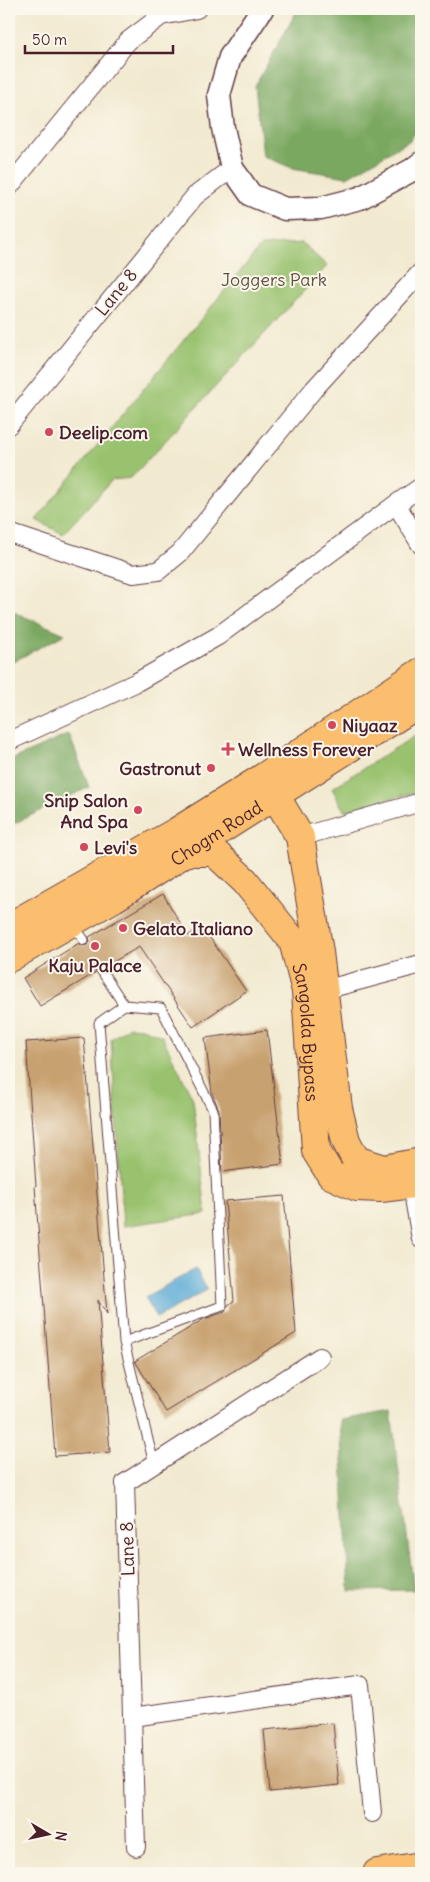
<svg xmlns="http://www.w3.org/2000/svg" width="430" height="1882" font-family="Delius,sans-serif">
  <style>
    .green { fill: #99c26e; stroke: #72704c }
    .forest { fill: #7aa861; stroke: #626446 }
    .water { fill: #5cacd6; stroke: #536680 }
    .building { fill: #c8a16f }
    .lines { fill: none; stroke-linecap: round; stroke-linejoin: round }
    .service-casing { stroke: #633d44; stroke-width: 11 }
    .minor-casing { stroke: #633d44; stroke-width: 20 }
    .tertiary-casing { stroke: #633d44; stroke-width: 25 }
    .primary-casing { stroke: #633d44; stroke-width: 30 }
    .trunk-casing { stroke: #633d44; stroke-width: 30 }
    .service { stroke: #fff; stroke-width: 9 }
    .minor { stroke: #fff; stroke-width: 18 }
    .tertiary { stroke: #fff; stroke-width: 22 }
    .primary { stroke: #fbbe6e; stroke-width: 28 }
    .trunk { stroke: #fbbe6e; stroke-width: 28 }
    .poi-dot { fill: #d1495b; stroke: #fbf7ec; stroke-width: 2 }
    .labels { text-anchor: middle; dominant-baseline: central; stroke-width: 4; stroke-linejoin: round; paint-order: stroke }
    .park-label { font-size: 18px; fill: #62503f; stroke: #fbf7ec }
    .street-label { font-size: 18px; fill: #4a1f2b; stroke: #fbf7ec }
    .poi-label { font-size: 18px; font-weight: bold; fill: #4a1f2b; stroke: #fbf7ec; text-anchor: start }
  </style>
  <rect width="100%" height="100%" fill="#fbf7ec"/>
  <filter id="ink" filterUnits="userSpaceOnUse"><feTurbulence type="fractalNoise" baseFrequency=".02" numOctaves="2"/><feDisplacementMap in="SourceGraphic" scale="10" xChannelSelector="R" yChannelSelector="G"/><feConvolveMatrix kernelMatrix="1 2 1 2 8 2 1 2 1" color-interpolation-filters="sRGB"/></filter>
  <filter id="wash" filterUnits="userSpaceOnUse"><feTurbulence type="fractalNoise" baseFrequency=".0096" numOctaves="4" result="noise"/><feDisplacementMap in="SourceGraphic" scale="20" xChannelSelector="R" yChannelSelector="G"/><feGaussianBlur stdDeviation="1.12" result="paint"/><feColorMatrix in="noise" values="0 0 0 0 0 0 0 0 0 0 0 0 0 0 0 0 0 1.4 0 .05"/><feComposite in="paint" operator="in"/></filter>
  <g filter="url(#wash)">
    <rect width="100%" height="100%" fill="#f2ead0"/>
    <path class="green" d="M302,243L327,266L131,478L112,480L63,534L36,520L261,246Z
      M421,732V791L344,811L332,788Z
      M128,1027L142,1028L162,1036L193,1099L206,1214L123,1226L111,1039Z"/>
    <path class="forest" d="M298,9H421V125L409,141L347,177L292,168L263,156L255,86Z
      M9,610L65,634L9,664Z
      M69,734L89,787L9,826V761Z
      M391,1411L414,1590L349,1591L340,1420Z"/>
    <path class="water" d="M196,1269L207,1290L156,1318L145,1297Z"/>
    <g id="blocks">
      <path class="building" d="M163,894L188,936L202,926L246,991L193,1027L139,947L106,966L103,964L98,965L95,968V973L40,1006L23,978L79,943L82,946L87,945L90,942L89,937Z
        M267,1030L283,1164L222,1172L219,1110L212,1093L205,1038Z
        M84,1038L107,1314L98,1300L110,1452L55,1456L35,1186H36L26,1042Z
        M284,1196L296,1333L166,1412L135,1361L204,1319L225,1312L228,1305L234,1301L225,1201Z
        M333,1723L339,1785L270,1792L264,1730Z"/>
    </g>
  </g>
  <g filter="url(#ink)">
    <use href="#blocks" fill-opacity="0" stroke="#633d44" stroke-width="1"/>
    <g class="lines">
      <g class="service-casing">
        <path id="service" d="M73,924L84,940
          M101,970L124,1005
          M124,1342L222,1306L213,1110L161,1008L124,1005L99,1023L124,1342L154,1464"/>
      </g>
      <g class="minor-casing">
        <path id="minor" d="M9,187L128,41L161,16L197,9
          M9,425L195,196L232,168
          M396,504L421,545
          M9,533L133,574L158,571L180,553L314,389L421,272
          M9,741L135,683L218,636L396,504L421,487
          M300,837L421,802
          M324,990L421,964
          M410,1175L421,1239
          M132,1717L360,1685L372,1813
          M136,1847L125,1483L320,1357"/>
      </g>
      <g class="tertiary-casing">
        <path id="tertiary" d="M262,9L230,57L219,95L223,128L232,168L251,195L285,209L321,208L360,198L412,170L421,163"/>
      </g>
      <g class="primary-casing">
        <g id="primary">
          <path d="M264,777L421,672"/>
          <path id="s1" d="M186,852H214L245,881L293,941L306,991L316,1151L331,1175L357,1187L381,1188L421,1183"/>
          <path id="s2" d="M9,958L114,898L421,702"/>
        </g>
      </g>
      <g class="trunk-casing">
        <path id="trunk" d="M9,927L176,832L264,777L300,837L319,952L338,1108L346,1141L356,1160L385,1169L421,1162
          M377,1873L421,1866"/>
      </g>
      <use href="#service" class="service"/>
      <use href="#minor" class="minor"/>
      <use href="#tertiary" class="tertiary"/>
      <use href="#primary" class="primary"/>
      <use href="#trunk" class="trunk"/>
    </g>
  </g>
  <g class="poi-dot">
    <circle cx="49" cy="432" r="5"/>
    <circle cx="332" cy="725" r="5"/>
    <path d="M225.5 741.5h5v5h5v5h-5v5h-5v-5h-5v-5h5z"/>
    <circle cx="211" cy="768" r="5"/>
    <circle cx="138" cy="810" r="5"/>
    <circle cx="84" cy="847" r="5"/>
    <circle cx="123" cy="928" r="5"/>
    <circle cx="95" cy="946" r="5"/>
  </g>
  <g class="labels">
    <g class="park-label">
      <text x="274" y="279">Joggers Park</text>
    </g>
    <g class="street-label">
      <text transform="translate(116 292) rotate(-51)">Lane 8</text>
      <text stroke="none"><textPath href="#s2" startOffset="242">Chogm Road</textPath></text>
      <text stroke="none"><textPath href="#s1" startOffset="240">Sangolda Bypass</textPath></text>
      <text transform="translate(127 1549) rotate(-92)">Lane 8</text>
    </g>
    <g class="poi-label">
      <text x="59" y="432">Deelip.com</text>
      <text x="342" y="725">Niyaaz</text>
      <text x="238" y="749">Wellness Forever</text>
      <text x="201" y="768" text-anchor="end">Gastronut</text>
      <text x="128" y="800" text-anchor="end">Snip Salon<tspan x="128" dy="21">And Spa</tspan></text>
      <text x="94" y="847">Levi's</text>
      <text x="133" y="928">Gelato Italiano</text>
      <text x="95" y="965" text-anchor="middle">Kaju Palace</text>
    </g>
  </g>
  <rect width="430" height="1882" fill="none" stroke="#fbf7ec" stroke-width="30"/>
  <g transform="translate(48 1834) rotate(99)" stroke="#fbf7ec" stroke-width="4" paint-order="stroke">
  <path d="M0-4L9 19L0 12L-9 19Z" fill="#4a1f2b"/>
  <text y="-8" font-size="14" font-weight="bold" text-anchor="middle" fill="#4a1f2b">N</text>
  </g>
  <path d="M25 45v8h148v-8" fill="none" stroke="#4a1f2b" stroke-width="2.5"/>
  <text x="32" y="45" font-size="15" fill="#4a1f2b" stroke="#fbf7ec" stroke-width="4" paint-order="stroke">50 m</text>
</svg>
